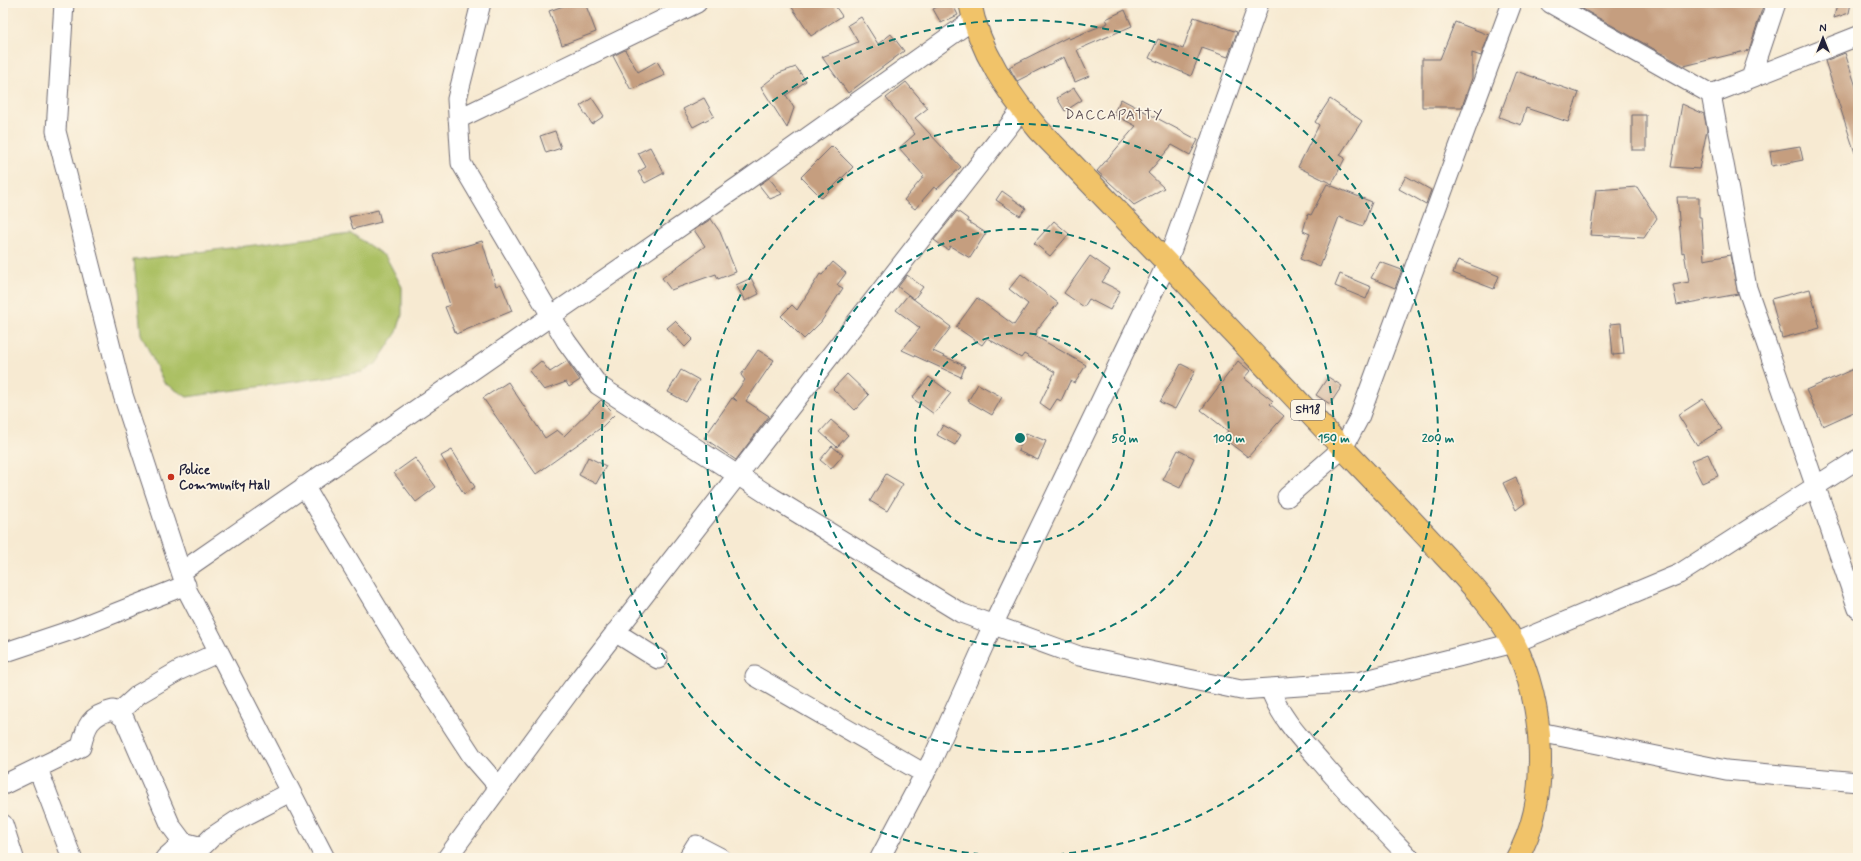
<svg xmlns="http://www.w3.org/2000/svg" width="1861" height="861" font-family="Mynerve,sans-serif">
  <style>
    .pitch { fill: #abc064; stroke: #667150 }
    .building { fill: #c59e7f }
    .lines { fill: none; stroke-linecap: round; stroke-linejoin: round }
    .minor-casing { stroke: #6d6870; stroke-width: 21 }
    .major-casing { stroke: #6d6870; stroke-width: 24 }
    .minor { stroke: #fff; stroke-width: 19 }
    .major { stroke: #f1c369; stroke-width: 22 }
    .ring { fill: none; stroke: #0f766e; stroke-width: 2; stroke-dasharray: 7 5 }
    .poi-dot { fill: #c8321e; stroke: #fcf5e5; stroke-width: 1.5 }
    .labels { text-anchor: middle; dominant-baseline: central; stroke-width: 3.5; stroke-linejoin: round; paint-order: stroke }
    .shield { fill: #fcf5e5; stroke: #63616e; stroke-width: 1 }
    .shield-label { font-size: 12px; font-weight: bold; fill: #22223b }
    .poi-label { font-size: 13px; font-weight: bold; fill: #22223b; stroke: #fcf5e5; text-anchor: start }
    .neighbourhood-label { font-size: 14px; letter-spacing: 1px; fill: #5b4d53; stroke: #fcf5e5 }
    .centre { fill: #0f766e; stroke: #fcf5e5; stroke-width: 2 }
    .ring-label { font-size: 12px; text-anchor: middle; font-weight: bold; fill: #0f766e; stroke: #fcf5e5; stroke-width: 3.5; stroke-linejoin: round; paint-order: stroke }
  </style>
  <rect width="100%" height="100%" fill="#fcf5e5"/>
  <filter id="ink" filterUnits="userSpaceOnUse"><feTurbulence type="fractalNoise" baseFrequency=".025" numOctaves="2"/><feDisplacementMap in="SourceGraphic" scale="8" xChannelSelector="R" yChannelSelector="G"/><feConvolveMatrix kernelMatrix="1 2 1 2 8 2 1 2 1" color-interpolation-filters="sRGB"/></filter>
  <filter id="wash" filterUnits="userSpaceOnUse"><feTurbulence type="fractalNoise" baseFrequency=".012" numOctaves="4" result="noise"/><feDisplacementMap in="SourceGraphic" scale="16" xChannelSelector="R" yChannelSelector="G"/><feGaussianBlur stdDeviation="0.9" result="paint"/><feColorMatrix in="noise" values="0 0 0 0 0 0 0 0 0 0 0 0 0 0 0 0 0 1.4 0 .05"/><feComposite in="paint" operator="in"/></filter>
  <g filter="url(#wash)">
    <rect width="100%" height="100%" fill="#f7ead2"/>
    <path class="pitch" d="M351,233L386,257L402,287V315L397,332L376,364L362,372L187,397L164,383L141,334L134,260Z"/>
    <g id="blocks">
      <path class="building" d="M572,3H585L596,32L562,45L549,11Z
        M789,3H833L842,16L811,36Z
        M946,3H952L958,15L941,23L933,9Z
        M1572,3H1764L1749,50L1684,66Z
        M1837,3H1851L1849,13L1834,18Z
        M1125,10L1132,26L1077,50L1089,76L1075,82L1064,57L1017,81L1009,67L1068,37L1069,39L1108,23L1106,19Z
        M861,17L878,44L891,34L904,51L848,93L822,57L858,42L848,25Z
        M1194,17L1237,32L1228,57L1202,48L1191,76L1149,58L1158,39L1183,49Z
        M1455,22L1489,35L1481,56L1472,53V78L1462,107H1422V59H1440Z
        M625,50L638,72L657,61L665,75L631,90L613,56Z
        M1845,53L1858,93V153H1855L1825,61Z
        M796,67L806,81L786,95L794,108L787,128L761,87L779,73Z
        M1516,71L1579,93L1568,122L1526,108L1521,125L1499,117Z
        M906,82L928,108L915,118L961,167L937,189L934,187L915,209L904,200L924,176L899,148L915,134L886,98Z
        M1074,88L1082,100L1065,111L1057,98Z
        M592,98L604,116L592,124L580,106Z
        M704,98L714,116L693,127L683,109Z
        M1121,99L1198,140L1190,155L1172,145L1148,173L1164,188L1134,205L1097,171L1136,126L1113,114Z
        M1330,99L1362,121L1340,155L1345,158L1332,184L1298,167L1319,125L1315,122Z
        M1682,104L1704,114L1707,130L1699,169L1671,167Z
        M1632,115H1646V150H1632Z
        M555,131L561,148L546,153L540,136Z
        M832,146L853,167L822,198L801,177Z
        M1800,146L1803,160L1772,166L1770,151Z
        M650,147L664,173L645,183L638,172L646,167L638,153Z
        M1406,176L1431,190L1426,204L1399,189Z
        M769,178L782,194L770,199L759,185Z
        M1327,184L1372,202L1363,226L1339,217L1320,267L1300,259L1310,234L1303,231L1308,214L1311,215Z
        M1637,187L1657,218L1644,238L1590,235L1596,190Z
        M1002,191L1026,208L1020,216L996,200Z
        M1677,197H1699V217H1701L1704,260L1730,255L1738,294L1677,305L1673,285L1689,282L1684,252L1682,253Z
        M378,210L381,222L353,229L349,217Z
        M957,211L968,219L967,221L986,233L970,258L950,246L948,250L934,240Z
        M711,219L720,232L736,272L718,279L716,274L671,290L662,278L705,246L694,230Z
        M1054,221L1069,234L1050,256L1034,243Z
        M482,241L496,286L501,284L512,311L456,334L445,307L450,305L434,255Z
        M1090,256L1110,270L1102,282L1120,291L1110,310L1089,299L1084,307L1064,293Z
        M1458,260L1499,276L1494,289L1453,273Z
        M833,262L846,273L837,285L843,288L821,322L804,339L781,316L792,305L797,310L820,274L822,275Z
        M1380,262L1402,270L1395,288L1371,278Z
        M1021,274L1058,303L1036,331L1037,332L1035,336L1086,365L1075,383L1070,381L1061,401L1057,399L1050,410L1040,403L1055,372L1024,354L1021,358L987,338L982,345L956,327L977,298L1014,325L1028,304L1009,289Z
        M1340,274L1371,287L1366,299L1335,286Z
        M907,275L923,287L914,299L898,287Z
        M751,278L759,294L745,301L736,285Z
        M1810,289L1820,328L1782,338L1771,299Z
        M908,295L951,327L933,351L965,366L961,377L902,350L920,328L896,310Z
        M675,321L693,339L685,347L667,328Z
        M1621,323L1624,354L1613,355L1610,324Z
        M758,350L774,360L746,401L769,416L736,460L704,438L732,398L737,401L733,397L745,380L741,375Z
        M541,361L550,372L567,361L580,380L569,387L566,382L544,390L529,371Z
        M1238,361L1250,371L1244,378L1273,401L1270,404L1284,416L1248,457L1223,438L1228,431L1201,410Z
        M1181,364L1195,371L1175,409L1160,402Z
        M1858,367V410L1823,426L1806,390Z
        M681,370L699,380L686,402L668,392Z
        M847,374L869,395L855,410L833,389Z
        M929,377L951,393L934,414L912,398Z
        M1328,377L1342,386L1330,404L1316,395Z
        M508,382L545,438L557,430L564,436L601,400L615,414L602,427L536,474L483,398Z
        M978,384L1002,397L992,415L968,401Z
        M1703,399L1722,429L1697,445L1678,415Z
        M831,420L848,435L837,447L820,432Z
        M943,425L961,435L955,445L937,435Z
        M1026,433L1046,441L1038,460L1018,451Z
        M832,446L843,455L831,469L820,460Z
        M452,450L475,487L464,494L441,456Z
        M1178,450L1194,458L1180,488L1163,480Z
        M1708,454L1718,476L1702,483L1691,461Z
        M588,457L606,466L596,484L579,475Z
        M415,458L436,487L416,502L394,473Z
        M886,474L903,484L887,511L870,501Z
        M1516,477L1525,503L1516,510L1503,483Z"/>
    </g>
  </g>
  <g filter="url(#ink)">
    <use href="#blocks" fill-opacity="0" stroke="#6d6870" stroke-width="1"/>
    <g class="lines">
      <g class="minor-casing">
        <path id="minor" d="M64,3L56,131L123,395L187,590L325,858
          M481,3L457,99L461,163L566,341L598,385L773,498L961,613L1079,656L1241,690L1358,682L1514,643L1679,574L1858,459
          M1550,3L1711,94
          M1858,36L1711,94L1747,288L1858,609
          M1751,78L1776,3
          M458,119L697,3
          M304,486L399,644L472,756L499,787
          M1287,497L1343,448L1359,418L1512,3
          M181,572L739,186L974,19
          M615,632L658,659
          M3,653L75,629L186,585
          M755,676L925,774
          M1270,688C1279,717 1303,741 1322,763C1350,796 1380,827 1410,858
          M118,713L139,694L180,670L219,652
          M1539,732L1726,770L1858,782
          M38,769L72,858
          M3,785L81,747C86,726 90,715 113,710L124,718L171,826L183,842L202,847
          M3,824L14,858
          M165,858L183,842
          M191,858L212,837L239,819L291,792
          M447,858L573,687L1022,109
          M688,858L696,845L721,858
          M880,858L932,760L993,625L1167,263L1259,3"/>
      </g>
      <g class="major-casing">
        <path id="major" d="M970,3C979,51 1008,93 1039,130C1146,239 1250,351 1356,462C1385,492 1413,522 1442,553C1467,580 1496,610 1514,643C1545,703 1551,799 1517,858"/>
      </g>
      <use href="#minor" class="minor"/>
      <use href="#major" class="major"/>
    </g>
  </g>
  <g class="ring">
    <circle cx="1020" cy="438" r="105"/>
    <circle cx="1020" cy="438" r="209"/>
    <circle cx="1020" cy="438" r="314"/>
    <circle cx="1020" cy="438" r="418"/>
  </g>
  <circle class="poi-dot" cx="171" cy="477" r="4"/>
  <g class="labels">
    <rect class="shield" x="1291" y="400" width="34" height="20" rx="3"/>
    <g class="shield-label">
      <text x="1308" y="410">SH18</text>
    </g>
    <g class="poi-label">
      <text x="179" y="470">Police<tspan x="179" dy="15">Community Hall</tspan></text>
    </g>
    <g class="neighbourhood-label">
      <text x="1114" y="115">DACCAPATTY</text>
    </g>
  </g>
  <circle cx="1020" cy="438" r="6" class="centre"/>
  <g class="ring-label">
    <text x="1125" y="442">50 m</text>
    <text x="1229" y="442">100 m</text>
    <text x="1334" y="442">150 m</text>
    <text x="1438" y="442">200 m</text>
  </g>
  <rect width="1861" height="861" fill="none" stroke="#fcf5e5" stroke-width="16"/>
  <g transform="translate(1823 38)" stroke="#fcf5e5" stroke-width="3" paint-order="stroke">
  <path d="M0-3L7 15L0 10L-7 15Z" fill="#22223b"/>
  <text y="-6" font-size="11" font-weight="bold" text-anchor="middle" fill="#22223b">N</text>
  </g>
</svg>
